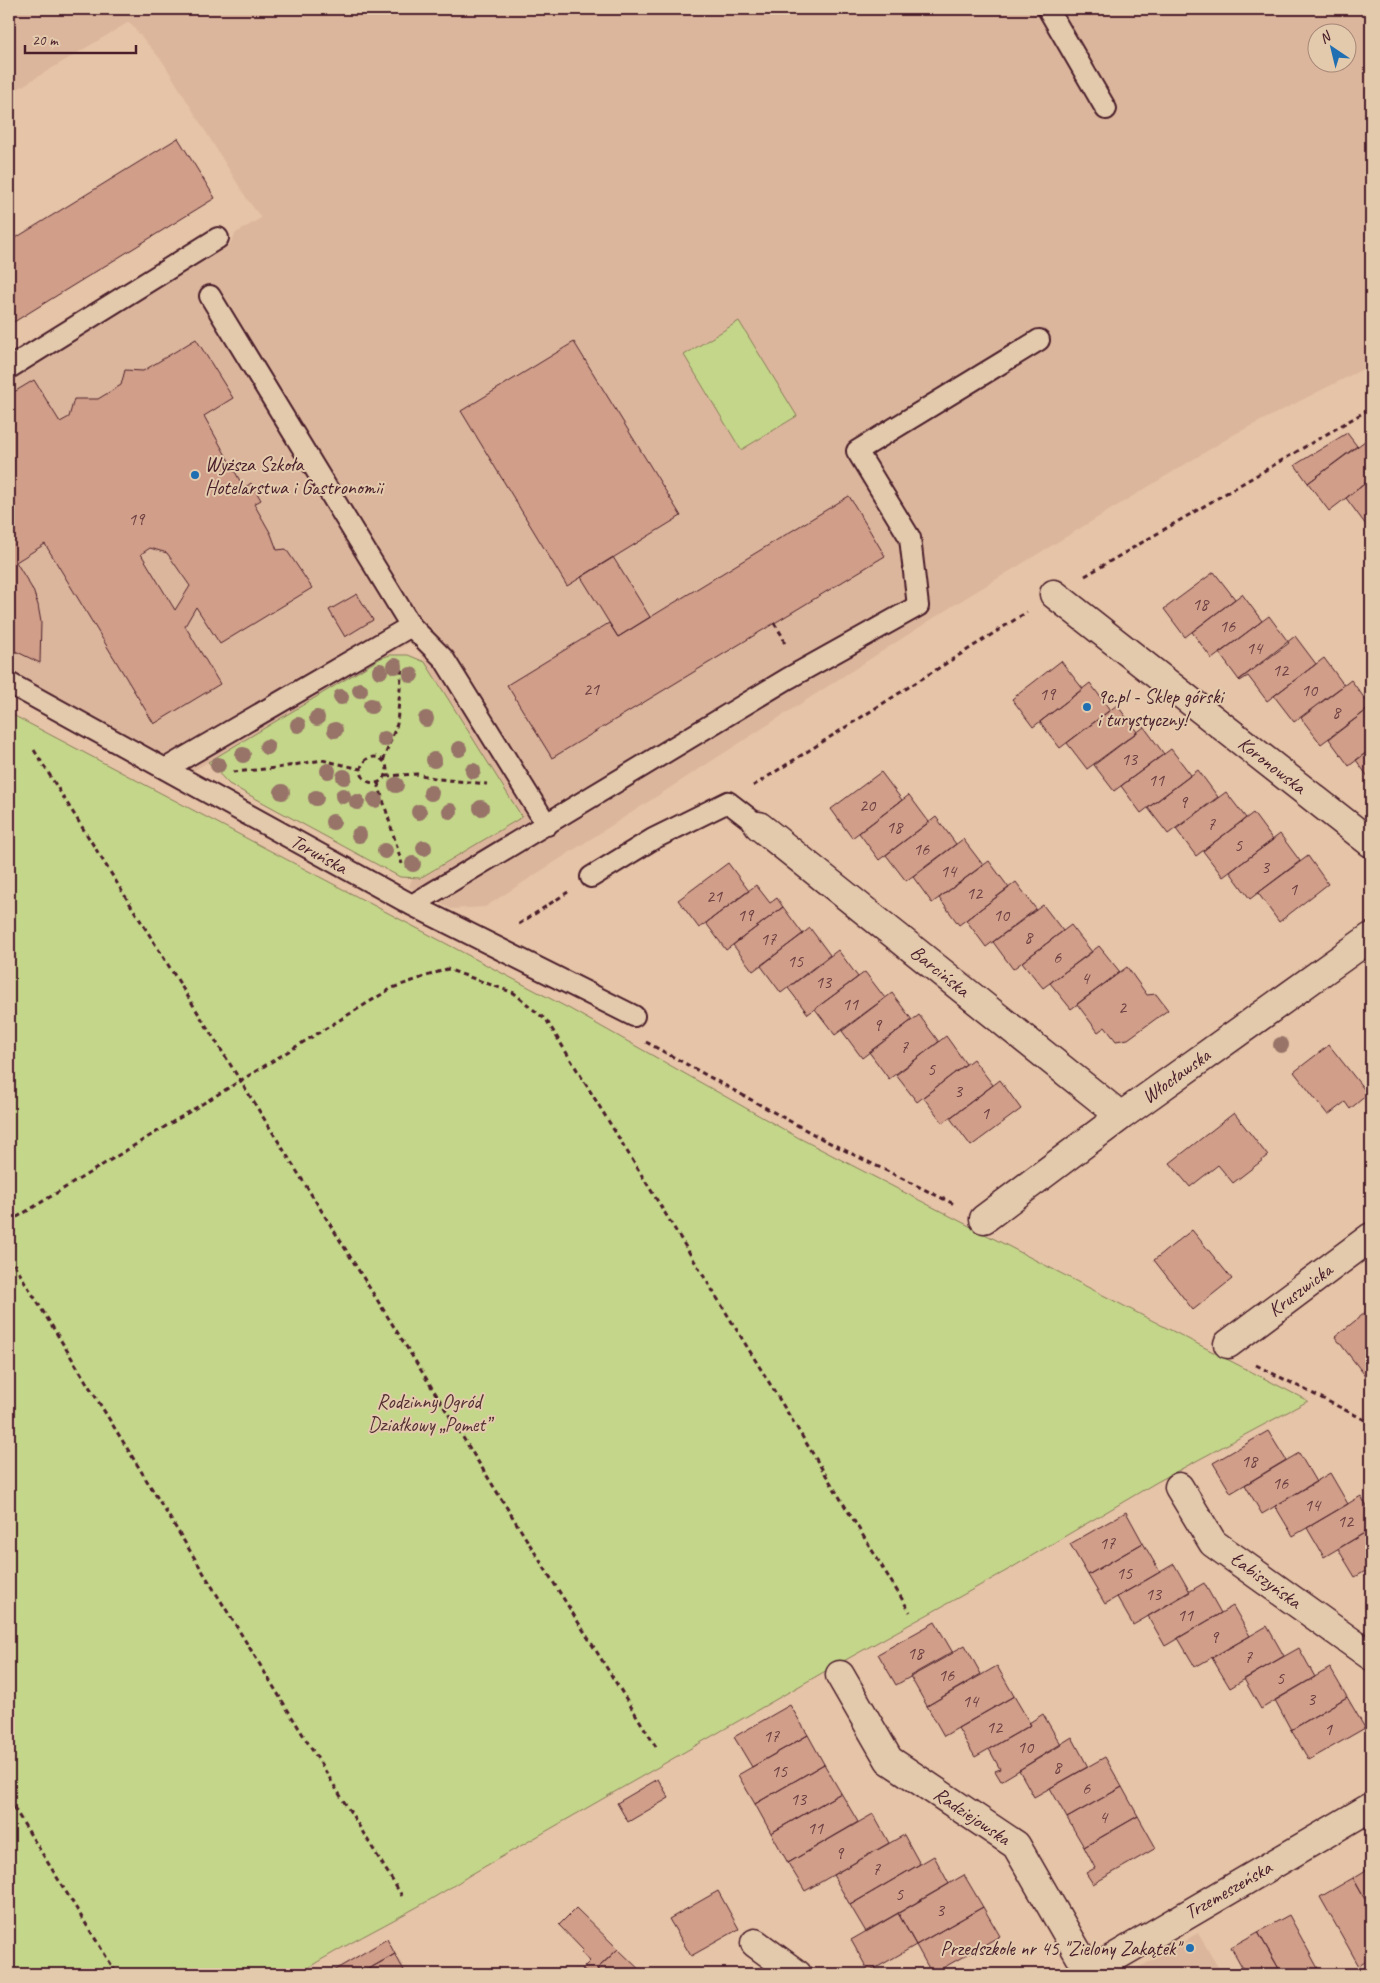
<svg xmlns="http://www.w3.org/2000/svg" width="1380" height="1983" font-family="Caveat,sans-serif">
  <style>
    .built { fill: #dcb69c; fill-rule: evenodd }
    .green { fill: #c4d68a; stroke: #877a5a }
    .building { fill: #d09e89; stroke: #4a1f2b; fill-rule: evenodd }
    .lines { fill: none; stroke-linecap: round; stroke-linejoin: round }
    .lane-casing { stroke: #4a1f2b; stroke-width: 24 }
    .street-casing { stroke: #4a1f2b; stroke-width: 31 }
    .path { stroke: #4a1f2b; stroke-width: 3; stroke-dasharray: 5 4; stroke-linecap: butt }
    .lane { stroke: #e4caac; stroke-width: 20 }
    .street { stroke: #e4caac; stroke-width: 28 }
    .tree { fill: #977368 }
    .poi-dot { fill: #1f6fb2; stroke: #e4caac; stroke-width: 2 }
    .labels { text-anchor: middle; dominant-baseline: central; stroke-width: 4; stroke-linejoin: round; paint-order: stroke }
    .number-label { font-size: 18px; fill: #6c3f42 }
    .poi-label { font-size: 20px; fill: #4a1f2b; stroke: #e4caac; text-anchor: start }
    .street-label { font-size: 20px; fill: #4a1f2b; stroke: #e4caac }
    .park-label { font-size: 20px; fill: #563134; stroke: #e4caac }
  </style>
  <rect width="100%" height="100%" fill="#e6c4a7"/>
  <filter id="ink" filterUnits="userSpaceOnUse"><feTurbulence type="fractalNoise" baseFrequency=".02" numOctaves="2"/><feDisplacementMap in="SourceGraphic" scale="10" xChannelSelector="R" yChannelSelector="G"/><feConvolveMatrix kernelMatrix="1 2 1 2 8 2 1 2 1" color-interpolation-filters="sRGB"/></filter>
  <g filter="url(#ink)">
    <path class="built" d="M9,9H1371V365L1235,434L954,605L485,907L451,909L409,887L412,879L420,878L522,817L412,641L188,774L9,681V380L230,244L236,233L261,218L247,199L163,62L129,22L9,94ZM1318,32H1348V62H1318Z
      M1198,1933L1222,1974H1128L1147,1963Z"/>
    <path class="green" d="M739,321L797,416L741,450L684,355Z
      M390,655H408L425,662L522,817L420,878L400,877L229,784L208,762L381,658Z
      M9,713L570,1009L799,1138L1308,1401L1157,1482L1006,1571L822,1673L470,1875C415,1912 354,1938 298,1974H9Z"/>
    <path class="building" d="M178,138L215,198L9,325V242Z
      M196,339L233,398L204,416L244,488L251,483L261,500L254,504L271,534L277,550L286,549L312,588L220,644L196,607L185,626L220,684L154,724L45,544L16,562L33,590L38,605L41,622L40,663L9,648V395L34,380L60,422L69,417L74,399H98L121,385L125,370L143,371ZM150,548L167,553L190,586L175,610L141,554Z
      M574,342L681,516L567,586L461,411Z
      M1347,433L1357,446L1308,483L1295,465Z
      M1369,438L1371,441V479L1329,511L1308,483Z
      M1371,479V521L1366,525L1346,498Z
      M849,496L885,556L552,758L507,685L609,623L618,637Z
      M613,557L650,617L618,637L581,577Z
      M1214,572L1235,599L1185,637L1164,609Z
      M357,594L373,620L345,637L329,610Z
      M1242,594L1262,621L1212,659L1192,632Z
      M1269,616L1289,643L1239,680L1219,653Z
      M1295,636L1316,664L1267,701L1248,676L1240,681L1239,680Z
      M1324,658L1344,685L1294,722L1274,696Z
      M1061,661L1083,689L1033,727L1012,699Z
      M1351,680L1371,707L1321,744L1301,718Z
      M1090,683L1110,710L1060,748L1040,722Z
      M1117,705L1137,732L1087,769L1067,743Z
      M1371,707V749L1349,766L1329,739Z
      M1144,727L1164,754L1114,791L1094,765Z
      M1171,749L1191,775L1141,813L1121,786Z
      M1371,749V781L1356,760Z
      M1198,770L1218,797L1168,834L1148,808Z
      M881,772L902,800L852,838L831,809Z
      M1226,792L1246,818L1196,856L1176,829Z
      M909,795L929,822L879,860L859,833Z
      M1253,813L1273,840L1223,877L1203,851Z
      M936,817L956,844L906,881L886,855Z
      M1280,834L1300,861L1250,899L1230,872Z
      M963,839L983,865L932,903L913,877Z
      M1308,856L1328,884L1279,922L1258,893Z
      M989,861L1009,888L959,925L939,898Z
      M728,863L749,891L699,928L678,900Z
      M1016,882L1036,909L986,947L966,920Z
      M756,885L770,903L777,898L783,907L726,950L706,923Z
      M1043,905L1063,931L1013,969L993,942Z
      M783,907L803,934L753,971L733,945Z
      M1071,925L1092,952L1043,988L1022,962Z
      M810,928L830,955L781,993L761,966Z
      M1099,946L1120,972L1071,1009L1050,983Z
      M838,950L858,977L808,1014L788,988Z
      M1127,967L1147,995L1156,994L1168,1010L1128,1039L1116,1041L1105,1027L1098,1032L1077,1004Z
      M865,972L885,998L835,1035L815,1009Z
      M892,993L912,1020L862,1058L842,1031Z
      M919,1015L939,1042L889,1079L869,1052Z
      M946,1036L966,1064L917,1102L896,1075Z
      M1329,1045L1368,1094L1350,1109L1345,1102L1328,1115L1294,1072Z
      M973,1059L993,1085L943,1123L923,1097Z
      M1000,1080L1021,1109L971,1146L950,1118Z
      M1234,1113L1268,1156L1233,1183L1218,1165L1190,1187L1170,1163Z
      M1192,1230L1232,1279L1193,1310L1154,1260Z
      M1371,1308V1383L1335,1337Z
      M1268,1431L1286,1460L1231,1493L1213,1463Z
      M1299,1453L1316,1482L1262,1514L1245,1485Z
      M1330,1473L1348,1504L1293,1536L1275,1506Z
      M1361,1496L1371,1514V1529L1324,1557L1307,1528Z
      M1126,1512L1143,1543L1088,1575L1070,1544Z
      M1371,1529V1568L1355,1577L1338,1549Z
      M1143,1543L1160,1572L1105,1604L1088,1575Z
      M1174,1564L1190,1592L1133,1625L1117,1597Z
      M1204,1583L1221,1613L1165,1646L1148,1616Z
      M1233,1606L1250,1636L1195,1667L1178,1638Z
      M935,1622L953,1653L896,1685L878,1654Z
      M1267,1626L1284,1656L1230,1688L1212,1658Z
      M965,1645L981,1674L927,1706L910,1676Z
      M1299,1648L1315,1677L1261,1709L1244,1679Z
      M997,1666L1014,1696L944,1736L927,1706Z
      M1330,1668L1347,1697L1291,1730L1275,1700Z
      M1014,1696L1031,1725L975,1757L958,1728Z
      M1347,1697L1365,1728L1309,1760L1291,1730Z
      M790,1705L808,1735L752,1767L734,1737Z
      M1043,1714L1061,1745L1001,1781L995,1771L1000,1769L989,1749L1031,1725L1029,1723Z
      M808,1735L824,1764L755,1804L738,1775Z
      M1072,1737L1088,1767L1034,1797L1019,1770Z
      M1105,1757L1122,1787L1067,1818L1050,1788Z
      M824,1764L841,1793L771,1833L755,1804Z
      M658,1779L669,1798L628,1822L617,1803Z
      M1122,1787L1138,1816L1084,1847L1067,1818Z
      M841,1793L858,1822L788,1863L771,1833Z
      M873,1814L889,1843L805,1891L788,1863Z
      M1138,1816L1156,1848L1093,1884L1086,1873L1095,1868L1084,1847Z
      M904,1835L920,1864L850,1905L833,1875Z
      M934,1856L949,1884L866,1932L850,1905Z
      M1371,1867V1910L1353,1878Z
      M964,1875L983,1907L916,1945L898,1913Z
      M1353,1878L1371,1910V1958L1359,1966L1320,1897Z
      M718,1891L739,1929L691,1956L669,1919Z
      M983,1907L1000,1936L932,1974L916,1945Z
      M576,1908L618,1949L597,1969L600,1971L596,1974H588L582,1969L590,1961L581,1953L583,1950L559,1925Z
      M898,1913L916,1945L869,1972L851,1940Z
      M1289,1915L1321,1974H1282L1258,1932Z
      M1258,1932L1282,1974H1246L1231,1947Z
      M387,1939L395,1954L360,1974H328Z
      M618,1949L644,1974H603L597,1969Z
      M395,1954L406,1974H360Z"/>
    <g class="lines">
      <g class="lane-casing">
        <path id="lane" d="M1048,9L1106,109
          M210,296L411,626
          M9,368L218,238
          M9,683L412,905L634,1016
          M165,769L411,626L444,659L547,825
          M591,877L653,839L728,802L759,826
          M412,905L787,679L918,606L910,538L857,451L1039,340"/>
      </g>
      <g class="street-casing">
        <path id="street" d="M1054,594L1371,843
          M759,826L1121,1116
          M984,1219L1121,1116L1371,937
          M1228,1344L1371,1237
          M1179,1487L1213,1543L1371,1656
          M840,1675L889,1760L1016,1845L1089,1972
          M755,1943L797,1974
          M1086,1974L1371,1807"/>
      </g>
      <path class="path" d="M1085,576L1371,408
        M774,623L783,637L785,646
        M34,750L658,1750
        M361 770a13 13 0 1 1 26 0a13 13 0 1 1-26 0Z
        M383,761L397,724L402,665
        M233,772L277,768L322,760L361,769
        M386,776L417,774L439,779L487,784
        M378,783L402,864
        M753,786L1027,612
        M519,924L568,892
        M646,1042L826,1141L954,1204
        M9,1222L392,988L447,969L514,993L547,1021L910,1612
        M9,1256L402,1896
        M1256,1365L1371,1423
        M9,1800L117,1974"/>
      <use href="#lane" class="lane"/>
      <use href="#street" class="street"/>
    </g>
    <g class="tree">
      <circle cx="395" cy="666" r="8"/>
      <circle cx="380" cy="671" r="8"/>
      <circle cx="411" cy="675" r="8"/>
      <circle cx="360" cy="690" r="8"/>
      <circle cx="341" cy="697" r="8"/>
      <circle cx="371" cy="706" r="8"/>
      <circle cx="317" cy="718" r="8"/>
      <circle cx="426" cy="719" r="8"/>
      <circle cx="298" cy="725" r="8"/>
      <circle cx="335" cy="730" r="8"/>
      <circle cx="384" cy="739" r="8"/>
      <circle cx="267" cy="747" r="8"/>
      <circle cx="459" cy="749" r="8"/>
      <circle cx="243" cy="755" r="8"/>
      <circle cx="434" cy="760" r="8"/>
      <circle cx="218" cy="765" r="8"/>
      <circle cx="328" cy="771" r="8"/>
      <circle cx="473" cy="771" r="8"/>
      <circle cx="344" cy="777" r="8"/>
      <circle cx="396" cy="785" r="8"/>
      <circle cx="282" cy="792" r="8"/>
      <circle cx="431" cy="793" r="8"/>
      <circle cx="343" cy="796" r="8"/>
      <circle cx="316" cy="798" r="8"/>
      <circle cx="375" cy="800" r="8"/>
      <circle cx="357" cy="802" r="8"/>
      <circle cx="481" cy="808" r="8"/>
      <circle cx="450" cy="811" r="8"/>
      <circle cx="419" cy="812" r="8"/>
      <circle cx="333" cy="822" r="8"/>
      <circle cx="359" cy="835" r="8"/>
      <circle cx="424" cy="848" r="8"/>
      <circle cx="385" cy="851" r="8"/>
      <circle cx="413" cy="864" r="8"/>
      <circle cx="1281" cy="1045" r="8"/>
    </g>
  </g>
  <g class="poi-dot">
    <circle cx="195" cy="475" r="5"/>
    <circle cx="1087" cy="707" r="5"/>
    <circle cx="1190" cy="1948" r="5"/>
  </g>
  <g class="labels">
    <g class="number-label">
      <text x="136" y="519">19</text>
      <text x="1200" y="604">18</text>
      <text x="1227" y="626">16</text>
      <text x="1254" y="648">14</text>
      <text x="1280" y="670">12</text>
      <text x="591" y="689">21</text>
      <text x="1309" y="690">10</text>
      <text x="1047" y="694">19</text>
      <text x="1336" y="712">8</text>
      <text x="1129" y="759">13</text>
      <text x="1156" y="780">11</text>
      <text x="1183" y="802">9</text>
      <text x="867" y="805">20</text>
      <text x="1211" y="824">7</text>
      <text x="894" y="827">18</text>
      <text x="1238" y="845">5</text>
      <text x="921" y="849">16</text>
      <text x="1265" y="867">3</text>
      <text x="948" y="871">14</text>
      <text x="1293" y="889">1</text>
      <text x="974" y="893">12</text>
      <text x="714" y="896">21</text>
      <text x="745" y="915">19</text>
      <text x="1001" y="915">10</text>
      <text x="1028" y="937">8</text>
      <text x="768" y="939">17</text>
      <text x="1057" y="957">6</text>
      <text x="795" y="961">15</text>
      <text x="1085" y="978">4</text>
      <text x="823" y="982">13</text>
      <text x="850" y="1004">11</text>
      <text x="1122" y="1007">2</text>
      <text x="877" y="1025">9</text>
      <text x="904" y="1047">7</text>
      <text x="931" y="1069">5</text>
      <text x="958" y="1091">3</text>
      <text x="985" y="1113">1</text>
      <text x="1249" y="1461">18</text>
      <text x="1280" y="1483">16</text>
      <text x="1312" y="1505">14</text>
      <text x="1345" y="1521">12</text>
      <text x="1107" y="1543">17</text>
      <text x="1124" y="1573">15</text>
      <text x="1153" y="1594">13</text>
      <text x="1185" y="1615">11</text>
      <text x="1214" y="1637">9</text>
      <text x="915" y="1653">18</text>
      <text x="1248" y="1657">7</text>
      <text x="946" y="1675">16</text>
      <text x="1280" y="1678">5</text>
      <text x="1311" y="1699">3</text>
      <text x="970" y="1701">14</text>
      <text x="994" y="1727">12</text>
      <text x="1328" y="1729">1</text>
      <text x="771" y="1736">17</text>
      <text x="1025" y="1747">10</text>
      <text x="1057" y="1767">8</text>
      <text x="779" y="1771">15</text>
      <text x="1086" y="1788">6</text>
      <text x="798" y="1799">13</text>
      <text x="1103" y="1817">4</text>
      <text x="815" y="1828">11</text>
      <text x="839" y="1853">9</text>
      <text x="876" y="1869">7</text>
      <text x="899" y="1894">5</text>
      <text x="940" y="1910">3</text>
    </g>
    <g class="poi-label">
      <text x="205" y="464">Wyższa Szkoła<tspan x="205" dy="23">Hotelarstwa i Gastronomii</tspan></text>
      <text x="1097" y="696">9c.pl - Sklep górski<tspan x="1097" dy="23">i turystyczny!</tspan></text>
      <text x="1180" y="1948" text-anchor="end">Przedszkole nr 45 "Zielony Zakątek"</text>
    </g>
    <g class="street-label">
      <text transform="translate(1272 765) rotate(38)">Koronowska</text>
      <text transform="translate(319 854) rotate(29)">Toruńska</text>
      <text transform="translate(940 971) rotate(39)">Barcińska</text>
      <text transform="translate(1176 1076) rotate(-36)">Włocławska</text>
      <text transform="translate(1300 1290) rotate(-37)">Kruszwicka</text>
      <text transform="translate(1266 1580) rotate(36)">Łabiszyńska</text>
      <text transform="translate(972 1816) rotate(34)">Radziejowska</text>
      <text transform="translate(1228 1890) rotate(-30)">Trzemeszeńska</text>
    </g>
    <g class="park-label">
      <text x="429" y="1401">Rodzinny Ogród<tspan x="429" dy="23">Działkowy „Pomet”</tspan></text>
    </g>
  </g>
  <rect width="1380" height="1983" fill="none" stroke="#e4caac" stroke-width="30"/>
  <rect x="15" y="15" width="1350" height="1953" fill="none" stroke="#4a1f2b" stroke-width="2" filter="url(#ink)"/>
  <g transform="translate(1332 48) rotate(325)"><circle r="24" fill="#e4caac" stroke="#a68678"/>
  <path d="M0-4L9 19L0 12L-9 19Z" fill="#1f6fb2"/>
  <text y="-8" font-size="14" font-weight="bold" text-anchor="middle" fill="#4a1f2b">N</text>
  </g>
  <path d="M25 45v8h111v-8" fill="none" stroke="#4a1f2b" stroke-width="2.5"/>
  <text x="32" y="45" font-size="15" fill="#4a1f2b" stroke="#e4caac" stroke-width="4" paint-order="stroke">20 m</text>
</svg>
